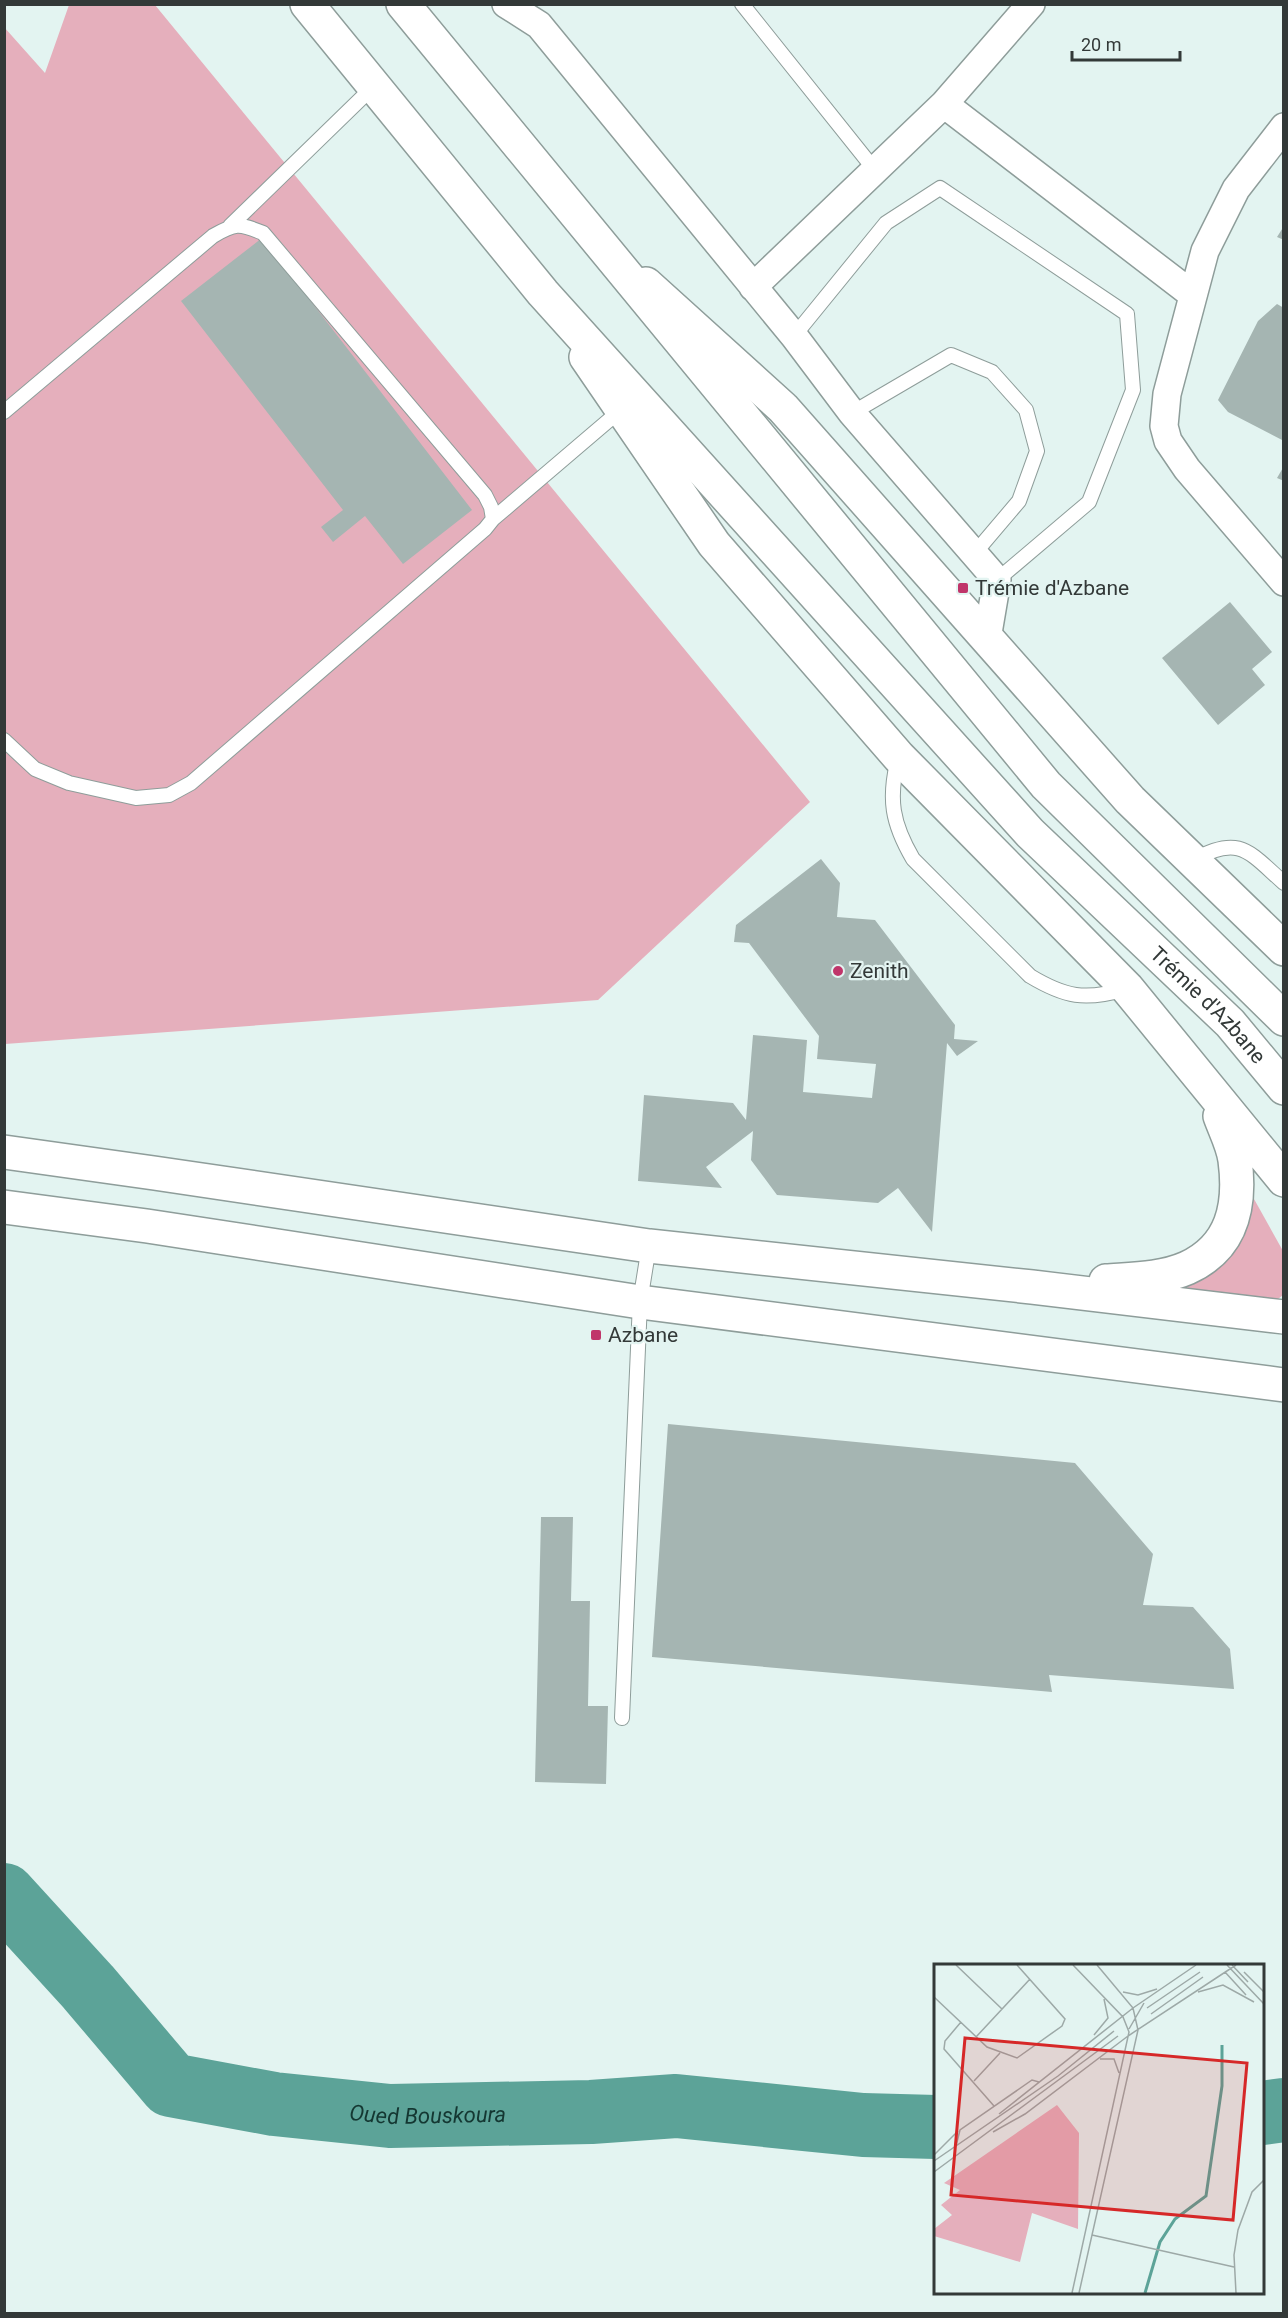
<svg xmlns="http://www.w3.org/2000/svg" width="1288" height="2318" font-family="Roboto,sans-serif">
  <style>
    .green { fill: #e5afbc }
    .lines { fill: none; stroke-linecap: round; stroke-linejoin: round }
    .river { stroke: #5ca398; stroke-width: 64 }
    .building { fill: #a5b5b2 }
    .service-casing { stroke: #8e9d9a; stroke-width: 16 }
    .minor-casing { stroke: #8e9d9a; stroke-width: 30 }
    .primary-casing { stroke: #8e9d9a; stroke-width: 36 }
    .trunk-casing { stroke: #8e9d9a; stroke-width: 36 }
    .service { stroke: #fff; stroke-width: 14 }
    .minor { stroke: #fff; stroke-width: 27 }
    .primary { stroke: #fff; stroke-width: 33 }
    .trunk { stroke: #fff; stroke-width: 33 }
    .poi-dot { fill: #c0356a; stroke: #e3f4f1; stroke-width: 2 }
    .labels { text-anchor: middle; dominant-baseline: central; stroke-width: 4.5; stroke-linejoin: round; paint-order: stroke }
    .poi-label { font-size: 21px; fill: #333938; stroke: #e3f4f1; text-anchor: start }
    .street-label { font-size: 21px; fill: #333938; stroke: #e3f4f1 }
    .water-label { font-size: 22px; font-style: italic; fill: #143732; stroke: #e3f4f1 }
    .inset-river { fill: none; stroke: #5ca398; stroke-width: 3 }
    .inset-road { fill: none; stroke: #9da9a7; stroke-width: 1.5 }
    .view { fill: #d62828; fill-opacity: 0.15; stroke: #d62828; stroke-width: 3 }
    .inset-edge { fill: none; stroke: #333938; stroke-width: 3 }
  </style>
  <rect width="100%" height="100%" fill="#e3f4f1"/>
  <path class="green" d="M69,5H155L810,802L598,1000L5,1044L4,27L45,73Z
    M1249,1190L1283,1251V1295L1278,1299L1182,1291L1210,1269Z"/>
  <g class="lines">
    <g class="river">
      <path id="s1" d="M4,1895L88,1987L171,2085L274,2104L390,2116L591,2112L676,2106L863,2125L936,2127"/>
      <path d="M1262,2113L1284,2110"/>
    </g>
  </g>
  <path class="building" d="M1284,226V240L1277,237Z
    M262,238L472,510L403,564L365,516L333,542L321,527L343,510L181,301Z
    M1277,304L1284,308V441L1228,412L1218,400L1258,321Z
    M1284,466V481L1277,478Z
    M1230,602L1272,652L1252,669L1265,685L1218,725L1162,658Z
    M821,859L840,883L837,917L875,920L955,1025L954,1039L978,1041L957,1056L947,1043L932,1232L898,1188L878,1203L777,1195L751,1160L753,1131L706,1167L722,1188L638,1181L644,1095L733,1103L746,1120L753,1035L807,1040L803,1092L872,1098L876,1064L817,1059L819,1036L749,943L734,942L736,925Z
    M668,1424L1075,1463L1153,1554L1143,1605L1193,1607L1230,1649L1234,1689L1049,1675L1052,1692L652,1657Z
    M541,1517H573L571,1601H590L588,1706H608L606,1784L535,1782Z"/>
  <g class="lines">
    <g class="service-casing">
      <path id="service" d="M742,4L874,169
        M230,226L374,86
        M794,336L886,223L940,188L1127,314L1133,390L1089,502L997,580
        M4,412L213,236C235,223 239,223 263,233L485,495L491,507L493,519L485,529L191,783L169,795L136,798L69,783L35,769L4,740
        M852,413L951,355L992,372L1026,410L1037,451L1019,501L974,554
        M493,519L622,409
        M898,759C888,799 892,823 913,859L1030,976C1065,997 1085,1001 1125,989
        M1193,860C1240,834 1249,852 1284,883
        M622,1718L640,1302L649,1246"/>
    </g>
    <g class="minor-casing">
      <path id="minor" d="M506,4L539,25L794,336L852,413L997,580L987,639
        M944,104L1193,295
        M1284,127L1236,189L1205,251L1167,394L1164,426L1168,441L1187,469L1284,582
        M753,287L944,104L1031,4"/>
    </g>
    <g class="primary-casing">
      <path id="primary" d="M646,284L783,408L1130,800L1284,949
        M586,357L714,544L899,757L1127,988L1284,1180
        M4,1152L154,1173L649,1246L1032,1287L1284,1317
        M4,1207L147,1226L640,1302L1284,1385
        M1106,1281C1133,1279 1162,1279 1187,1268C1233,1247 1241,1205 1235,1160C1233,1145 1225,1130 1220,1116"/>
    </g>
    <g class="trunk-casing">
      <g id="trunk">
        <path id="s2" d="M307,4L543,293L1030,833L1230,1023L1284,1088"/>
        <path d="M403,4L1046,785L1284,1019"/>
      </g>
    </g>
    <use href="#service" class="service"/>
    <use href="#minor" class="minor"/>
    <use href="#primary" class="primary"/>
    <use href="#trunk" class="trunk"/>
  </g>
  <g class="poi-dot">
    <rect x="957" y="582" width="12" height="12" rx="3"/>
    <circle cx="838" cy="971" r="6"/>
    <rect x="590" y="1329" width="12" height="12" rx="3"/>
  </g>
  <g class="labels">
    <g class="poi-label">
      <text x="975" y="588">Trémie d'Azbane</text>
      <text x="850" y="971">Zenith</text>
      <text x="608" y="1335">Azbane</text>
    </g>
    <g class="street-label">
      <text stroke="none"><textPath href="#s2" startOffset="1348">Trémie d'Azbane</textPath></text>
    </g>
    <g class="water-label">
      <text stroke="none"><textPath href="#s1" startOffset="512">Oued Bouskoura</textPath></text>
    </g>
  </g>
  <g transform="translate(934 1964)">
    <rect width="330" height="330" fill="#e3f4f1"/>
    <path d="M123,141L145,169L144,265L98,249L86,298L0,272V265L18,251L7,241L26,226L10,219Z" fill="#e5afbc"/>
    <path class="inset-river" d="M211,329L226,278L241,255L272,232L288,122V81"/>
    <path class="inset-road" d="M22,1L68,45M293,1L330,40M298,1L314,18M291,8L312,31M310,8L330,28M189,28L204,31L223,25M264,28L289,21L320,38M0,33L53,83L83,94L128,62L131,55L83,1M213,44L266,8M217,50L269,13M27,58L11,77L10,85L60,142M195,65L210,39M160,71L174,54L170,35M42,73L96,15M166,95H180L185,109M40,117L66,89M65,150L199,44L262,1M59,168L91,150L194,72L302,1M22,182L26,166L98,116L105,118M0,191L24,167M0,197L124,112L180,67M0,208L184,72M158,271L300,303M138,329L195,68L189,53L139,1M145,329L204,66L199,44L163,1M302,329L300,291L304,266L318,228L330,216"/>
    <path class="view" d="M31,74L313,99L299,256L17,231Z"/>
    <rect width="330" height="330" class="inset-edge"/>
  </g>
  <rect width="1288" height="2318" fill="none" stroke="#333938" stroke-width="12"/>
  <path d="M1072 51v9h108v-9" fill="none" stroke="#333938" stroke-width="3"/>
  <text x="1081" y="51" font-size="18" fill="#333938" stroke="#e3f4f1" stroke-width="4.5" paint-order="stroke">20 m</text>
</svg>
